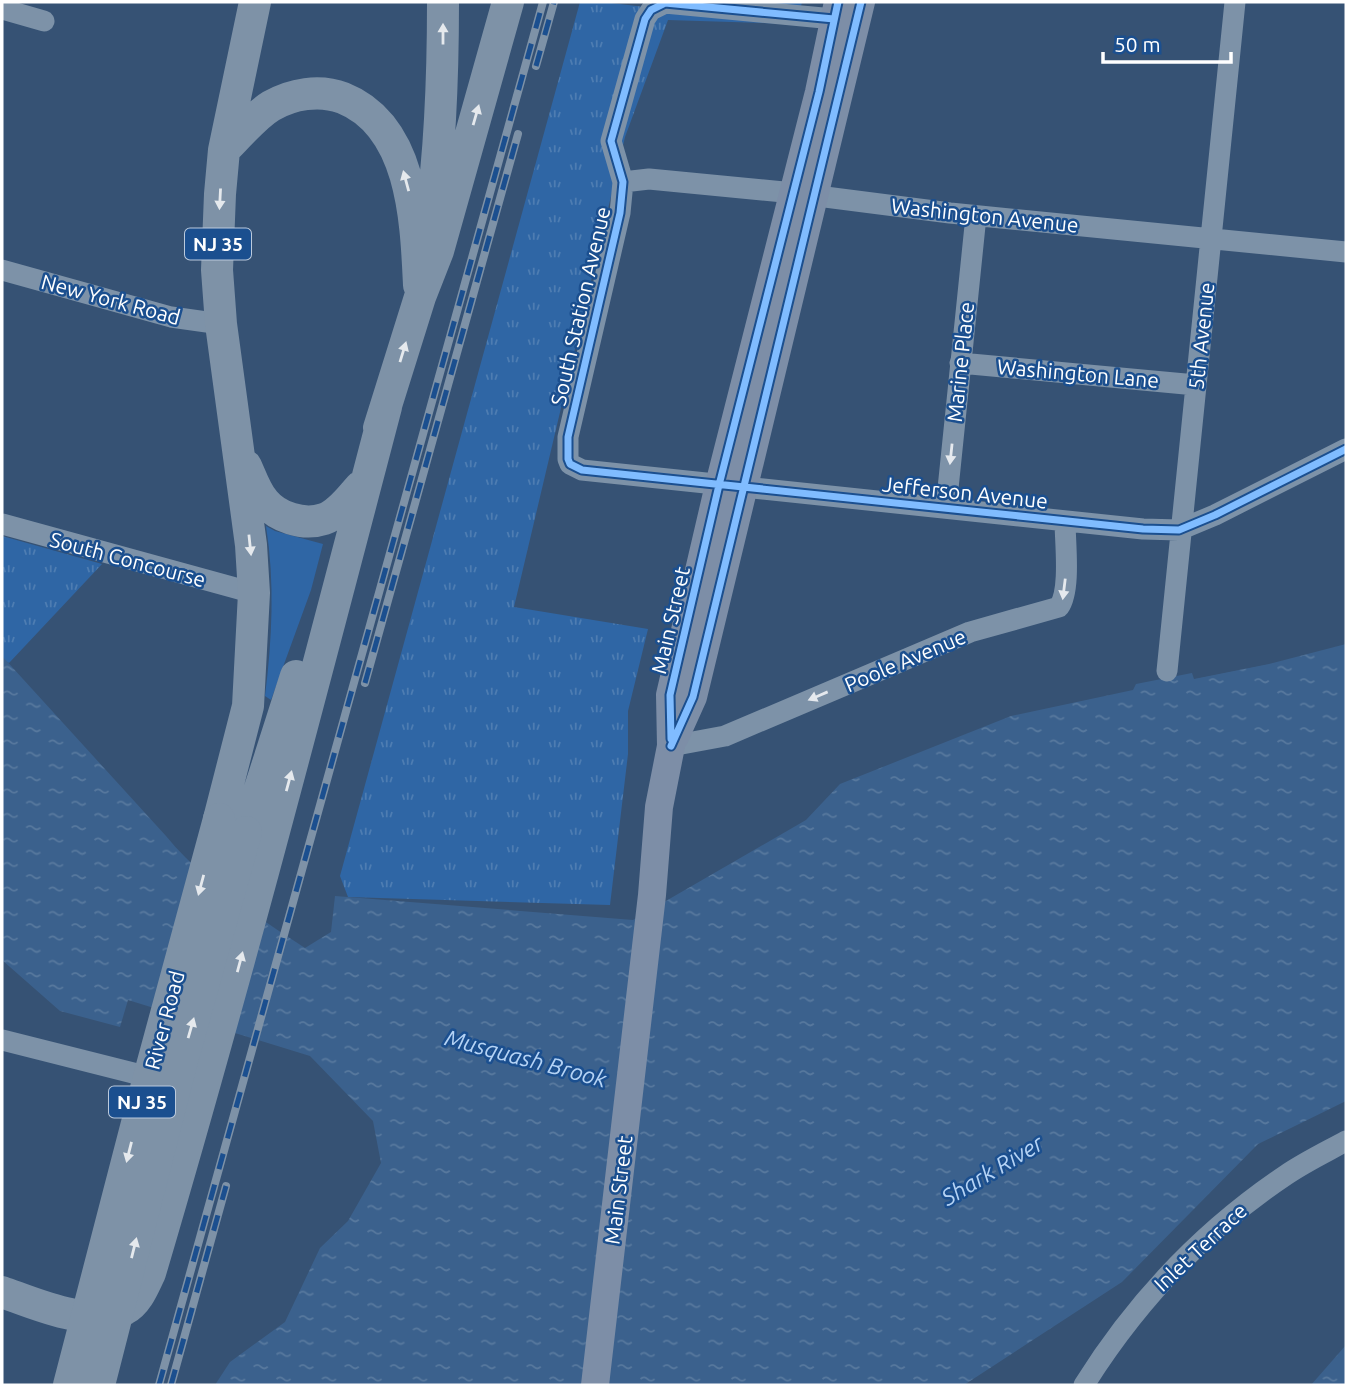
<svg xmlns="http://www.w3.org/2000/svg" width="1348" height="1387" font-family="Ubuntu,sans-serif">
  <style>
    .grass { fill: #2f66a5 }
    .park { fill: url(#park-tufts) }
    .water { fill: url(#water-ripples) }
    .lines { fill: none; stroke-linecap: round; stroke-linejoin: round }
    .minor { stroke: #7d92a8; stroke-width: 21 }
    .major { stroke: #7d8ea7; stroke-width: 28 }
    .highway { stroke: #7e92a7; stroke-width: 32 }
    .rail-casing { stroke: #7e92a7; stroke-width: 8 }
    .rail { stroke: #1b4f8f; stroke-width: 5; stroke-dasharray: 16; stroke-linecap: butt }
    .highway-bridge { stroke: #7e92a7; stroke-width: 32 }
    .cycleway-casing { stroke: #1b4f8f; stroke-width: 11 }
    .cycleway { stroke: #80bcff; stroke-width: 7 }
    .oneway { fill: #e5e9ed }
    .oneway2 { fill: #e5e9ee }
    .labels { text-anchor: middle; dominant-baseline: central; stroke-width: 5; stroke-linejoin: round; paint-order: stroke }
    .shield { fill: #1b4f8f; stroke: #bbcadd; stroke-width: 2 }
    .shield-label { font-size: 19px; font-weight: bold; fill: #fff }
    .street-label { font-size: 21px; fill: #fff; stroke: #1b4f8f }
    .water-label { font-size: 23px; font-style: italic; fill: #b5d3f5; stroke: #1b4f8f }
  </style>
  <defs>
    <pattern id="park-tufts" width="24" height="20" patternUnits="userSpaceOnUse" patternTransform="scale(1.75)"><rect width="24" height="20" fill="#2f66a5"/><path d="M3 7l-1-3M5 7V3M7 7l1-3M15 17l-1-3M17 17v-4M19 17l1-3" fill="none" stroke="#4e7db2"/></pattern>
    <pattern id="water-ripples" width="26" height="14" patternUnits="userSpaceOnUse" patternTransform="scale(1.75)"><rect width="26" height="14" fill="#3b618d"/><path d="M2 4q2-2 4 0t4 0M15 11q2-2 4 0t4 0" fill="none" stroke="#58799e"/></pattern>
  </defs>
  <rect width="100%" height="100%" fill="#365274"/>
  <path class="grass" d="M266,526L275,531L323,544L311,590L271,700L265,696C272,639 275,583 266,526Z"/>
  <path class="park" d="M580,2H603L670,10L681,2H802L797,24L668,20L625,137L514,607L648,629L628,711V754L610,905L348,897L340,876Z
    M2,536L102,564L9,663L2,659Z"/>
  <path class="water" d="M1346,644V1101L1258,1144L1122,1282L964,1385H215L230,1362L285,1322L320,1248L348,1221L381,1163L373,1121L310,1056L128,1000L120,1027L60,1011L2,960V656L166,836C202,880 257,917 305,948L331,932L335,896L633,920L806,820L840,784L1011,716L1133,690L1136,684L1192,673L1194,679L1269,664Z
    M1346,1345V1385H1311Z"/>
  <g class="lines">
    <path class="minor" d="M2,9L44,21
      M834,19L665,3L651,10L645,19L611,141L623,182L620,213L568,437V459L570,464L582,470L1143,529L1179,530L1215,515L1346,449
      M623,182L649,179L794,193L950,213L1346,252
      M2,270L171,317L221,324
      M960,363L1196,385
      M946,508L976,216
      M2,524L254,593
      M1167,671L1235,2
      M671,746L725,736L970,632L1059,607C1071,590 1065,542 1065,521
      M2,1040L149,1077
      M1084,1385C1136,1302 1204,1230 1286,1175C1305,1162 1326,1152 1346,1141"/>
    <path class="major" d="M675,737L693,697L861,2
      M595,1385L652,895L659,807L671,746L670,695L719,485L819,92L838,2"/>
    <path class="highway" d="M224,150C239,136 253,117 271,106C292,94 319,89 343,98C413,126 416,221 419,285
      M431,215C441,144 443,74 443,2
      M379,428L420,297L438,251L508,2
      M246,466C251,477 256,492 264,501C277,517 303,526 324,519C339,514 350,498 360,487
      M219,819L248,706L254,593L251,545L221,324L217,270L220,194L224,150L255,2
      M246,832L296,676
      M2,1292C36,1304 90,1329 125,1309C138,1302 144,1285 150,1273C235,986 310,697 386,407"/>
    <g class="rail-casing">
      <path id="rail" d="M536,66L554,2
        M365,683L518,134
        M159,1385L543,2
        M171,1385L226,1186"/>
    </g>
    <use href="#rail" class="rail"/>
    <path class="highway-bridge" d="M69,1385L149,1077L219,819
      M99,1385L180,1068L246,832"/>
    <g class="cycleway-casing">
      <path id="cycleway" d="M834,19L665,3L651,10L645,19L611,141L623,182L620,213L568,437V459L570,464L582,470L1143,529L1179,530L1215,515L1346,449
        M671,739L670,695L719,485L819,92L838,2
        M671,746L693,697L861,2"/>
    </g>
    <use href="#cycleway" class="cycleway"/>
  </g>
  <defs><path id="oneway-solid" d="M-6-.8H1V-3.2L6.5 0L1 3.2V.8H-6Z" transform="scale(1.75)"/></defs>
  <g class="oneway">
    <use href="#oneway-solid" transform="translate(443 34) rotate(-90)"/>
    <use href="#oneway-solid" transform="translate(476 115) rotate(-74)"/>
    <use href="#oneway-solid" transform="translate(406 181) rotate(-105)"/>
    <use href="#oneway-solid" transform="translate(220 199) rotate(93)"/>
    <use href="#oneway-solid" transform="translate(403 352) rotate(-73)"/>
    <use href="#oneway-solid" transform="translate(250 545) rotate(84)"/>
    <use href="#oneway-solid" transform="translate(289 781) rotate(-75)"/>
    <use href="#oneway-solid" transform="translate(201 885) rotate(105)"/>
    <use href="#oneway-solid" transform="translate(240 962) rotate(-75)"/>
    <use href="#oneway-solid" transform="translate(191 1028) rotate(-74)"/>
    <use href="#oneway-solid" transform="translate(129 1152) rotate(104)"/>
    <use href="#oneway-solid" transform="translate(134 1248) rotate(-76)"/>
  </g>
  <g class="oneway2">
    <use href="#oneway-solid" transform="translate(951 454) rotate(96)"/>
    <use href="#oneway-solid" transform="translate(1064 589) rotate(97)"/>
    <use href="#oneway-solid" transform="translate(818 696) rotate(157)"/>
  </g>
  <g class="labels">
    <g class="shield">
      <rect x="185" y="228.5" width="66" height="31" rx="5"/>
      <rect x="109" y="1086.5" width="66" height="31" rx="5"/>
    </g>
    <g class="shield-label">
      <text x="218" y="244">NJ 35</text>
      <text x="142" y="1102">NJ 35</text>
    </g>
    <g class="street-label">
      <text transform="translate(985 215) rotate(6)">Washington Avenue</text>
      <text transform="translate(111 299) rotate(15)">New York Road</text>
      <text transform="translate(580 306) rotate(-77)">South Station Avenue</text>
      <text transform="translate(1201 336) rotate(-84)">5th Avenue</text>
      <text transform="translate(960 362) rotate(-84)">Marine Place</text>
      <text transform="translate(1078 373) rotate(5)">Washington Lane</text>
      <text transform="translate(965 492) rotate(6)">Jefferson Avenue</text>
      <text transform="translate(128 559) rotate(15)">South Concourse</text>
      <text transform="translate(670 620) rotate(-77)">Main Street</text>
      <text transform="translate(905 660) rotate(-23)">Poole Avenue</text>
      <text transform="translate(164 1020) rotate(-75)">River Road</text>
      <text transform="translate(618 1190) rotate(-83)">Main Street</text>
      <text transform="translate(1200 1247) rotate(-43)">Inlet Terrace</text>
    </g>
    <g class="water-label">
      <text transform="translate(526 1058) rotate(15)">Musquash Brook</text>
      <text transform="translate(992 1170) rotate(-31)">Shark River</text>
    </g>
  </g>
  <rect width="1348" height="1387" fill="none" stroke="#ffffff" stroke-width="7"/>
  <path d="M1103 52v10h128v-10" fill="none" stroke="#ffffff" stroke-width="3.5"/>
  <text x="1114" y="52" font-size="21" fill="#ffffff" stroke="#1b4f8f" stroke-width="5" paint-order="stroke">50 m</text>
</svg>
